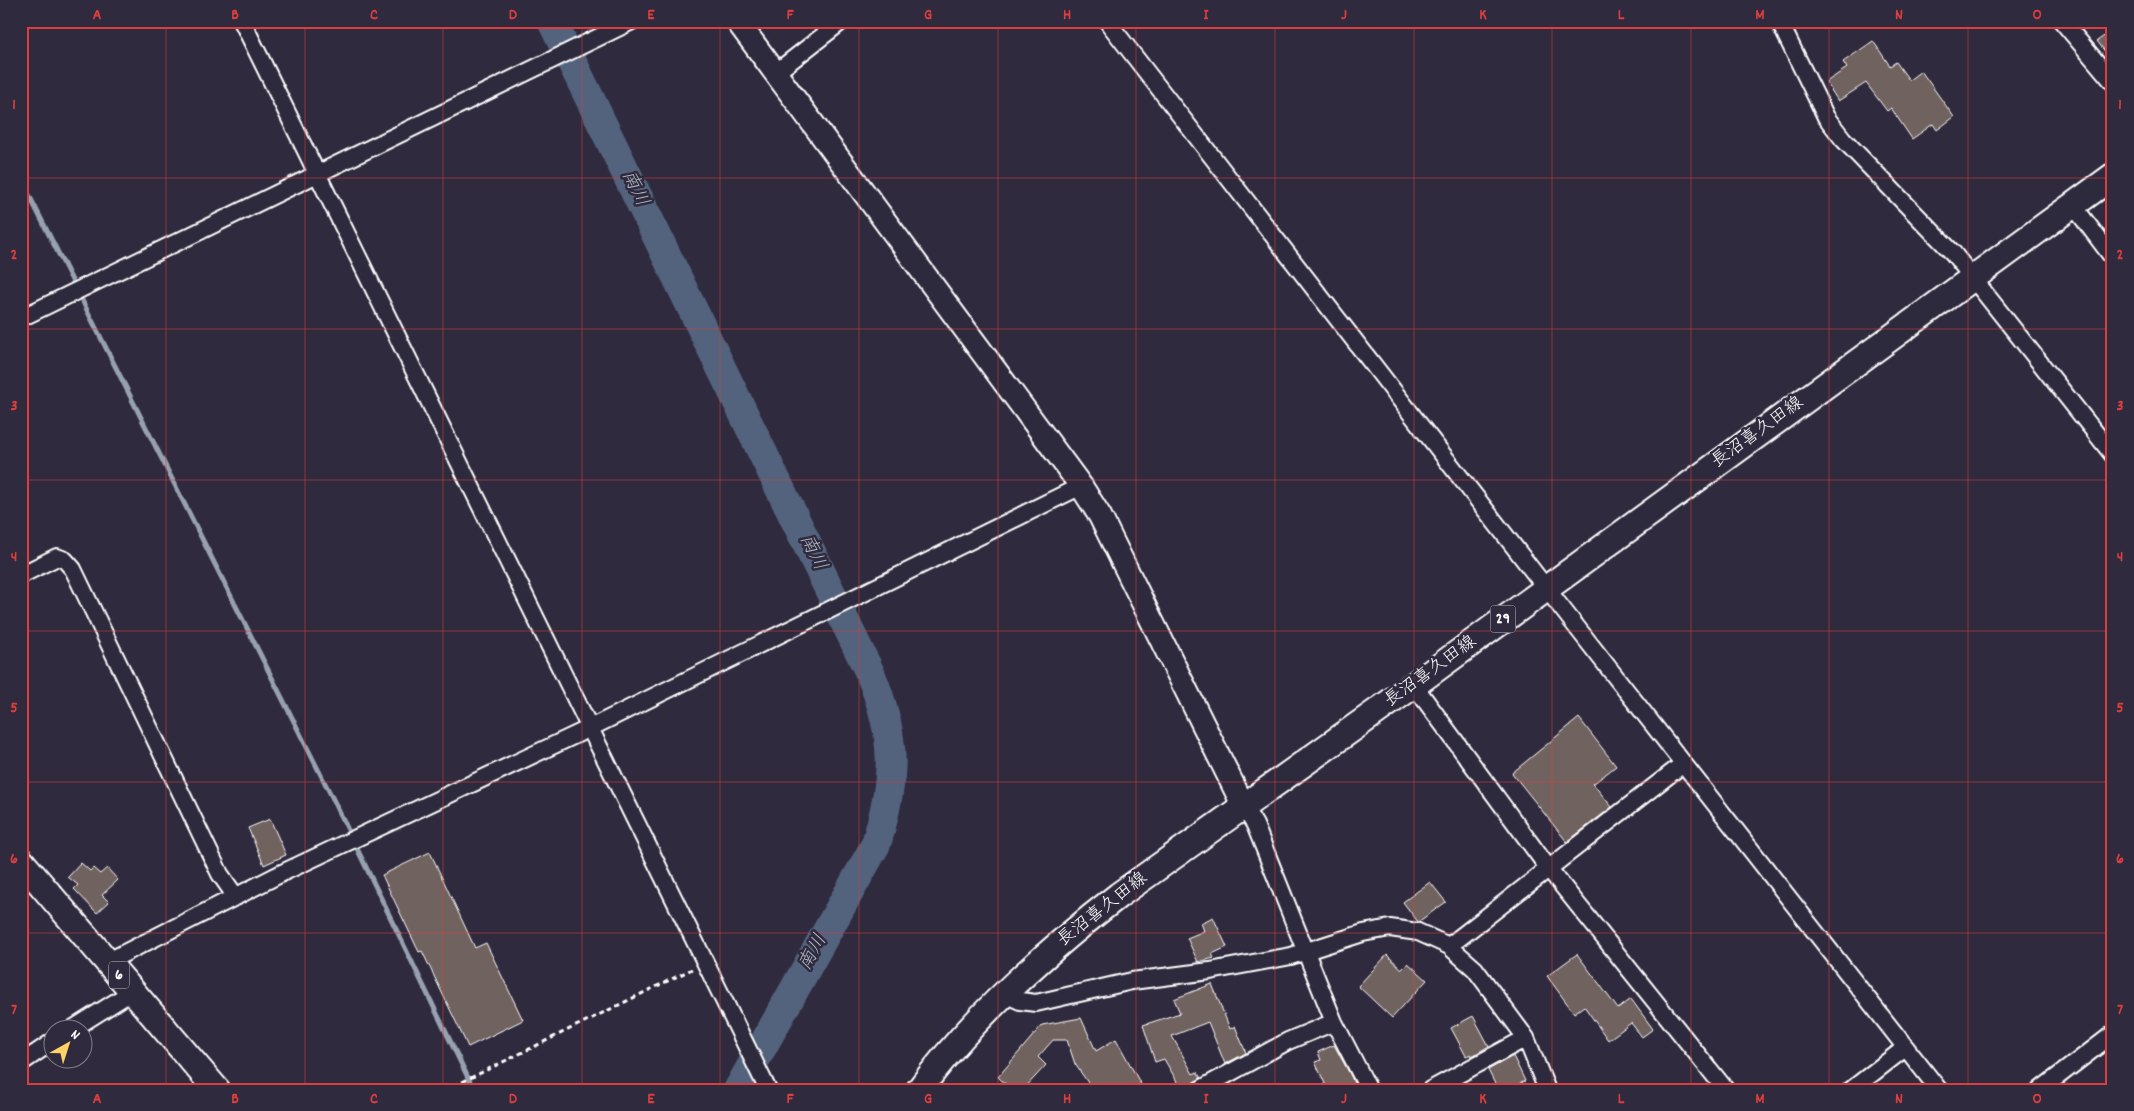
<svg xmlns="http://www.w3.org/2000/svg" width="2134" height="1111" font-family="Dekko,'Klee One',sans-serif">
  <style>
    .lines { fill: none; stroke-linecap: round; stroke-linejoin: round }
    .stream { stroke: #97a1b1; stroke-width: 5 }
    .river { stroke: #52637d; stroke-width: 30 }
    .building { fill: #70625e; stroke: #fff }
    .street-casing { stroke: #fff; stroke-width: 20 }
    .secondary-casing { stroke: #fff; stroke-width: 26 }
    .primary-casing { stroke: #fff; stroke-width: 29 }
    .path { stroke: #fff; stroke-width: 3; stroke-dasharray: 5 4; stroke-linecap: butt }
    .street { stroke: #2f2a3d; stroke-width: 16 }
    .secondary { stroke: #2f2a3d; stroke-width: 22 }
    .primary { stroke: #2f2a3d; stroke-width: 25 }
    .grid { fill: none; stroke: #da3e3e; stroke-width: 1; stroke-opacity: 0.55 }
    .labels { text-anchor: middle; dominant-baseline: central; stroke-width: 5; stroke-linejoin: round; paint-order: stroke }
    .shield { fill: #2f2a3d; stroke: #c1bfc5; stroke-width: 1 }
    .shield-label { font-size: 16px; font-weight: bold; fill: #fff }
    .street-label { font-size: 18px; fill: #fff; stroke: #2f2a3d }
    .water-label { font-size: 19px; font-style: italic; fill: #b1b9c4; stroke: #2f2a3d }
    .neatline { fill: none; stroke: #da3e3e; stroke-width: 2 }
    .grid-label { font-size: 16px; text-anchor: middle; font-weight: bold; fill: #da3e3e }
  </style>
  <rect width="100%" height="100%" fill="#2f2a3d"/>
  <filter id="ink" filterUnits="userSpaceOnUse"><feTurbulence type="fractalNoise" baseFrequency=".02" numOctaves="2"/><feDisplacementMap in="SourceGraphic" scale="10" xChannelSelector="R" yChannelSelector="G"/><feConvolveMatrix kernelMatrix="1 2 1 2 8 2 1 2 1" color-interpolation-filters="sRGB"/></filter>
  <g filter="url(#ink)">
    <g class="lines">
      <path class="stream" d="M21,179L334,801L474,1090"/>
      <path class="river" d="M552,21L870,673C897,738 896,777 876,844L738,1090"/>
    </g>
    <path class="building" d="M2113,30V62L2097,41Z
      M1873,41L1890,66L1896,62L1909,80L1921,71L1954,117L1937,130L1933,124L1912,139L1891,108L1887,111L1866,83L1838,101L1826,82L1847,68L1843,62Z
      M1579,718L1616,766L1593,784L1612,807L1567,842L1512,773Z
      M270,819L286,855L264,865L248,828Z
      M430,852L475,948L486,943L523,1020L468,1047L422,951L419,952L382,875Z
      M81,863L90,871L93,868L100,874L107,868L118,880L102,895L109,902L97,913L74,889L78,885L68,877Z
      M1430,882L1446,902L1418,922L1403,902Z
      M1213,917L1227,947L1212,954L1214,958L1198,962L1187,938L1204,931L1201,923Z
      M1577,954L1618,1009L1631,999L1653,1029L1642,1037L1631,1023L1608,1040L1584,1006L1574,1013L1547,976Z
      M1387,955L1402,969L1408,963L1427,980L1392,1018L1358,986Z
      M1212,984L1230,1029L1235,1026L1246,1053L1225,1064L1208,1022L1172,1036L1193,1074L1197,1072L1201,1078L1191,1084L1189,1090H1182L1164,1059L1155,1062L1143,1025L1180,1013L1174,999Z
      M1473,1016L1489,1046L1472,1056L1471,1054L1466,1056L1451,1028Z
      M1081,1018L1096,1051L1116,1039L1144,1090H1093L1075,1064L1067,1040H1053L1038,1057L1046,1065L1023,1090H1012L998,1077L1042,1025Z
      M1334,1045L1351,1076L1357,1090H1328L1315,1062L1321,1060L1318,1052Z
      M1513,1056L1525,1081L1507,1090H1498L1488,1070Z"/>
    <g class="lines">
      <g class="street-casing">
        <path id="street" d="M242,21L768,1090
          M1107,21L1546,588L1939,1090
          M1779,21L1826,117L1843,139L1953,253L2113,455
          M2062,21L2113,82
          M774,74L842,21
          M2073,205L2113,258
          M21,318L632,21
          M21,575L57,557L65,560L73,569L220,874L236,897
          M1414,685L1549,869L1726,1090
          M1244,807L1255,825L1334,1022L1369,1090
          M1449,946L1683,764
          M107,962L282,873L590,728L1081,486
          M1005,994L1020,1001L1036,1003L1132,981L1210,971L1291,956L1363,933L1390,928L1418,932L1449,946L1475,969L1526,1038L1547,1090
          M74,1028L133,991
          M21,1063L52,1042
          M1199,1090L1288,1041L1334,1022
          M1430,1090L1526,1038
          M1851,1090L1905,1048
          M2040,1090L2113,1034"/>
      </g>
      <g class="secondary-casing">
        <path id="secondary" d="M737,21L1081,486L1100,516L1244,807"/>
      </g>
      <g class="primary-casing">
        <path id="primary" d="M21,861L217,1090
          M919,1090C973,1016 1047,951 1119,895L1414,685L2113,176"/>
      </g>
      <path class="path" d="M446,1090L692,969"/>
      <use href="#street" class="street"/>
      <use href="#secondary" class="secondary"/>
      <use href="#primary" class="primary"/>
    </g>
  </g>
  <path class="grid" d="M166,21V1090M305,21V1090M443,21V1090M582,21V1090M720,21V1090M859,21V1090M998,21V1090M1136,21V1090M1275,21V1090M1414,21V1090M1552,21V1090M1691,21V1090M1829,21V1090M1968,21V1090M21,178H2113M21,329H2113M21,480H2113M21,631H2113M21,782H2113M21,933H2113"/>
  <g class="labels">
    <g class="shield">
      <rect x="1490.5" y="605.5" width="25" height="27" rx="4"/>
      <rect x="109" y="961.5" width="20" height="27" rx="4"/>
    </g>
    <g class="shield-label">
      <text x="1503" y="619">29</text>
      <text x="119" y="975">6</text>
    </g>
    <g class="street-label">
      <text transform="translate(1758 433) rotate(-36)">長沼喜久田線</text>
      <text transform="translate(1431 672) rotate(-36)">長沼喜久田線</text>
      <text transform="translate(1103 910) rotate(-38)">長沼喜久田線</text>
    </g>
    <g class="water-label">
      <text transform="translate(634 189) rotate(64)">南川</text>
      <text transform="translate(812 553) rotate(64)">南川</text>
      <text transform="translate(814 953) rotate(-61)">南川</text>
    </g>
  </g>
  <rect width="2134" height="1111" fill="none" stroke="#2f2a3d" stroke-width="55"/>
  <g transform="translate(68 1044) rotate(39)"><circle r="24" fill="#2f2a3d" stroke="#827f8b"/>
  <path d="M0-4L9 19L0 12L-9 19Z" fill="#ffd166"/>
  <text y="-8" font-size="14" font-weight="bold" text-anchor="middle" fill="#ffffff">N</text>
  </g>
  <rect x="28" y="28" width="2078" height="1056" class="neatline"/>
  <g class="grid-label">
    <text x="97" y="19">A</text>
    <text x="235" y="19">B</text>
    <text x="374" y="19">C</text>
    <text x="513" y="19">D</text>
    <text x="651" y="19">E</text>
    <text x="790" y="19">F</text>
    <text x="928" y="19">G</text>
    <text x="1067" y="19">H</text>
    <text x="1206" y="19">I</text>
    <text x="1344" y="19">J</text>
    <text x="1483" y="19">K</text>
    <text x="1621" y="19">L</text>
    <text x="1760" y="19">M</text>
    <text x="1899" y="19">N</text>
    <text x="2037" y="19">O</text>
    <text x="14" y="109">1</text>
    <text x="2120" y="109">1</text>
    <text x="14" y="259">2</text>
    <text x="2120" y="259">2</text>
    <text x="14" y="410">3</text>
    <text x="2120" y="410">3</text>
    <text x="14" y="561">4</text>
    <text x="2120" y="561">4</text>
    <text x="14" y="712">5</text>
    <text x="2120" y="712">5</text>
    <text x="14" y="863">6</text>
    <text x="2120" y="863">6</text>
    <text x="14" y="1014">7</text>
    <text x="2120" y="1014">7</text>
    <text x="97" y="1103">A</text>
    <text x="235" y="1103">B</text>
    <text x="374" y="1103">C</text>
    <text x="513" y="1103">D</text>
    <text x="651" y="1103">E</text>
    <text x="790" y="1103">F</text>
    <text x="928" y="1103">G</text>
    <text x="1067" y="1103">H</text>
    <text x="1206" y="1103">I</text>
    <text x="1344" y="1103">J</text>
    <text x="1483" y="1103">K</text>
    <text x="1621" y="1103">L</text>
    <text x="1760" y="1103">M</text>
    <text x="1899" y="1103">N</text>
    <text x="2037" y="1103">O</text>
  </g>
</svg>
